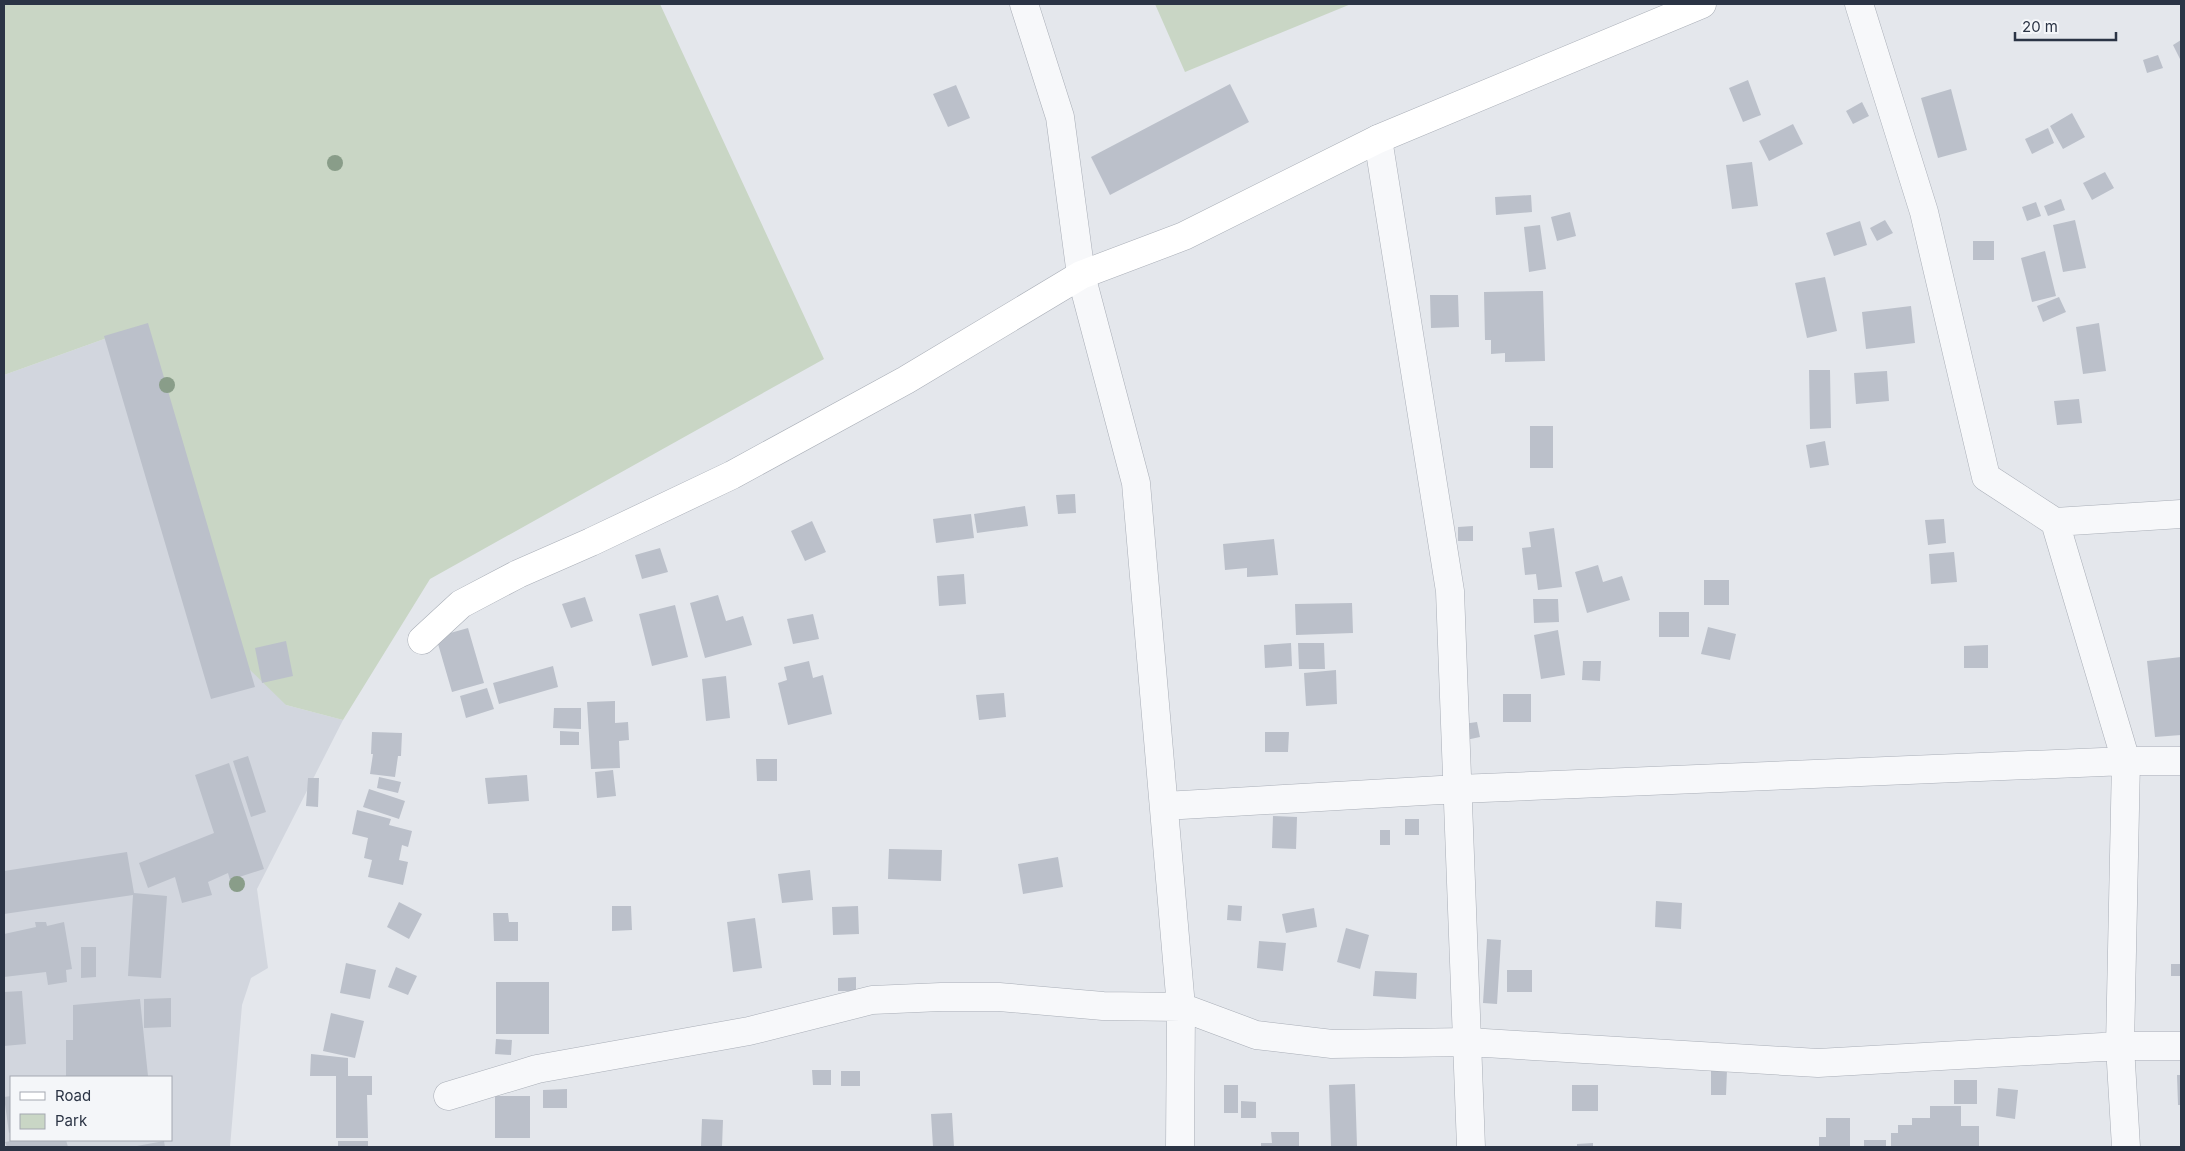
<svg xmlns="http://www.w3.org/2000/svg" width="2185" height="1151" font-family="Inter,sans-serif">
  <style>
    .built { fill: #d2d6de; fill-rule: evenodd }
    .green { fill: #c9d6c5 }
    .building { fill: #bbc0ca }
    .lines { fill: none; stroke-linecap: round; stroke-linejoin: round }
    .street-casing { stroke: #a9aeb7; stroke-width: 29 }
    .secondary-casing { stroke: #a9aeb7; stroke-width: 29 }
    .street { stroke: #f7f8fa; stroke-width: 28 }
    .secondary { stroke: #fff; stroke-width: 28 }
    .tree { fill: #899d89 }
  </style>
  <rect width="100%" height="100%" fill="#e4e7ec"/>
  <path class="built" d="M132,329L286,705L343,720L257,889L268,968L251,978L242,1005L230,1147H4V375ZM11,1077H171V1140H11Z"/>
  <path class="green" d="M4,4H660L824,359L430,579L343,720L286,705L248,668L132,329L4,375Z
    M1155,4H1351L1185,72Z"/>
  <path class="building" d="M2181,40V61L2173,45Z
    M2158,55L2163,68L2147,73L2143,60Z
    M1748,80L1761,115L1743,122L1729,88Z
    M1230,84L1249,122L1110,195L1091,157Z
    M956,85L970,118L948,127L933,94Z
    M1951,89L1967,150L1938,158L1921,98Z
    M1862,102L1869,116L1853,124L1846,111Z
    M2072,113L2085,137L2063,149L2050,126Z
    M1793,124L1803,144L1769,161L1759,141Z
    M2048,128L2054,143L2032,154L2025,139Z
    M1752,162L1758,206L1732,209L1726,165Z
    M2105,172L2114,188L2092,200L2083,183Z
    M1531,195L1532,212L1496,215L1495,197Z
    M2061,199L2065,210L2048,216L2044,206Z
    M2036,202L2041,216L2027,221L2022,207Z
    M1570,212L1576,236L1557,241L1551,217Z
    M1885,220L1893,233L1877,241L1870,228Z
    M2075,220L2086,268L2063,272L2053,225Z
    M1860,221L1867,245L1834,256L1826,233Z
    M1540,225L1546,269L1529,272L1524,227Z
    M1973,241H1994V260H1973Z
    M2045,251L2056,296L2032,302L2021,258Z
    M1825,277L1837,331L1807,338L1795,283Z
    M1543,291L1545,361L1505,362V353L1491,354V340H1485L1484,292Z
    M1430,295H1458L1459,327L1431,328Z
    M2059,297L2066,312L2043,322L2037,306Z
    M1911,306L1915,343L1866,349L1862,312Z
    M148,323L255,687L211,699L104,336Z
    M2099,323L2106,371L2083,374L2076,327Z
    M1809,370H1830L1831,428L1810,429Z
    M1887,371L1889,401L1856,404L1854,373Z
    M2079,399L2082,423L2057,425L2054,401Z
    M1530,426H1553V468H1530Z
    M1825,441L1829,465L1810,468L1806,445Z
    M1075,494L1076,513L1058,514L1056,495Z
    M1025,506L1028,526L977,533L974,514Z
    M971,514L974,538L936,543L933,519Z
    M1944,519L1946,543L1928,545L1925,520Z
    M812,521L826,552L805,561L791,531Z
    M1473,526V541H1458V527Z
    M1554,528L1562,587L1538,590L1536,574L1525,575L1522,548L1531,547L1529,532Z
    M1274,539L1278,575L1247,577V568L1225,570L1223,544Z
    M660,548L668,572L642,579L635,555Z
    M1954,552L1957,582L1931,584L1929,554Z
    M1598,565L1603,582L1622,576L1630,600L1587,613L1575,572Z
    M964,574L966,604L939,606L937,576Z
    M1704,580H1729V605H1704Z
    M718,595L726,621L743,616L752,645L705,658L690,603Z
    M585,597L593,621L571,628L562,604Z
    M1533,599H1558L1559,622L1534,623Z
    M1352,603L1353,633L1296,635L1295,604Z
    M675,605L688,657L652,666L639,614Z
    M1659,612H1689V637H1659Z
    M813,614L819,639L793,644L787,619Z
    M1708,627L1736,634L1730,660L1701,654Z
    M468,628L484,683L452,692L436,637Z
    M1558,630L1565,675L1541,679L1534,635Z
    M286,641L293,676L262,683L255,648Z
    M1291,643L1292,666L1265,668L1264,645Z
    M1298,643H1324L1325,669H1299Z
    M1988,645V668H1964V646Z
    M2181,657V735L2155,737L2147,661Z
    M809,661L813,678L823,675L832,714L788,725L778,683L787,680L784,667Z
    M1583,661H1601L1600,681L1582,680Z
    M553,666L558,687L499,704L493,683Z
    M1336,670L1337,704L1306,706L1304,673Z
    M726,676L730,718L706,721L702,679Z
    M487,688L494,709L466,718L460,696Z
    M1004,693L1006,717L979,720L976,695Z
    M1503,694H1531V722H1503Z
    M615,701V723L628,722L629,740L619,741L620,768L591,769L587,702Z
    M554,708H581V729L553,728Z
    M1477,722L1480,737L1466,740L1463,724Z
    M560,731L579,732V745H560Z
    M372,732L402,733L401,756H398L395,777L370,774L373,754H371Z
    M1265,732H1289L1288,752H1265Z
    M248,756L266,812L251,817L233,761Z
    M756,759H777V781H757Z
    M229,763L264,869L230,880L228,873L208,882L212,895L182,903L175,877L148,888L139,863L214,833L195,775Z
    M613,770L616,796L597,798L595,772Z
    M527,775L529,801L488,804L485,778Z
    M379,777L401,782L398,793L377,788Z
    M308,778H319L318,807L306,806Z
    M369,789L405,801L399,819L363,807Z
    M357,810L391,819L389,825L412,831L408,847L402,845L399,860L408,862L403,885L368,877L372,860L364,858L368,838L352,834Z
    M1273,816L1297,817L1296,849L1272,848Z
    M1405,819H1419V835H1405Z
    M1380,830H1390V845H1380Z
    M889,849L942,850L941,881L888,879Z
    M127,852L134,893L167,896L161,978L128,976L133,895L4,914V871Z
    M1058,857L1063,887L1023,894L1018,864Z
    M810,870L813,900L782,903L778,874Z
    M1656,901L1682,903L1681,929L1655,927Z
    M399,902L422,914L409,939L387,927Z
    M1228,905L1242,906L1241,921L1227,920Z
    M612,906H631L632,930L612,931Z
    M858,906L859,934L833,935L832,907Z
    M1314,908L1317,927L1286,933L1282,914Z
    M493,913H508L509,922H518V941H494Z
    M755,918L762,968L733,972L727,922Z
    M35,922H46L47,926L64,922L72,969L66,970L67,982L48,985L46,972L4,977V934L36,927Z
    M1346,928L1369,935L1360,969L1337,962Z
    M1487,939L1501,940L1497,1004L1483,1003Z
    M1259,941L1286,943L1283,971L1257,968Z
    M81,947H96V977L81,978Z
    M346,963L376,970L370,999L340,993Z
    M2171,964H2181V976H2171Z
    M396,967L417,976L408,995L388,987Z
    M1507,970H1532V992H1507Z
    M1375,971L1417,973L1416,999L1373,996Z
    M856,977V991H838V978Z
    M496,982H549V1034H496Z
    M22,991L26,1044L4,1046V992Z
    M171,998V1027L144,1028V999Z
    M140,999L148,1076L66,1077V1040H73V1005Z
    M331,1013L364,1021L355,1058L323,1051Z
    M496,1039L512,1040L511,1055L495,1054Z
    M311,1054L348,1058V1076H372V1095H367L368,1138H336V1076H310Z
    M812,1070H831V1085H813Z
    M1711,1070H1727L1726,1095H1711Z
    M841,1071H860V1086H841Z
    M2177,1075H2181V1105H2178Z
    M1954,1080H1977V1104H1954Z
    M1355,1084L1357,1146L1331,1147L1329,1085Z
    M1224,1085H1238V1113H1224Z
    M1572,1085H1598V1111H1572Z
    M1998,1088L2018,1090L2015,1119L1996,1116Z
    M567,1089V1108H543V1090Z
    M11,1096V1132L9,1133L4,1097Z
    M495,1096H530V1138H495Z
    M1241,1101L1256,1102V1118H1241Z
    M1930,1106H1961V1126H1979V1147H1891V1133H1898V1125H1912V1118H1930Z
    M952,1113L954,1147H933L931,1114Z
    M1826,1118H1850V1147H1819V1137H1826Z
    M702,1119L723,1120L722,1147H701Z
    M1271,1132H1299V1147H1261V1143H1272Z
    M16,1140H66L68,1147H7L5,1142Z
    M1864,1140H1886V1147H1864Z
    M164,1141L165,1147H137V1146Z
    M338,1141H368V1147H338Z
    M1593,1143V1147H1577V1144Z"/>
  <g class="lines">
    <g class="street-casing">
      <path id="street" d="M1024,4L1060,117L1081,275L1136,483L1181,1007L1180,1147
        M1859,4L1924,212L1986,477L2055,522
        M1378,139L1450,591L1471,1147
        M1164,806L1458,789L2126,761H2181
        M448,1096L537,1069L749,1031L872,1000L941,997H999L1103,1006L1181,1007L1256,1035L1332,1044L1468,1042L1818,1063L2120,1046H2181
        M2126,1147L2120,1046L2126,761L2055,522L2181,514"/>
    </g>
    <g class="secondary-casing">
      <path id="secondary" d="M422,640L461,604L518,574L591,542L732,475L906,380L1081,275L1184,236L1378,139L1702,4"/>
    </g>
    <use href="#street" class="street"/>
    <use href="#secondary" class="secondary"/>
  </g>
  <g class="tree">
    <circle cx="335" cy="163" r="8"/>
    <circle cx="167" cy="385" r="8"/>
    <circle cx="237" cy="884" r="8"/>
  </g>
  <rect width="2185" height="1151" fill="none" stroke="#2b3445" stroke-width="10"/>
  <rect x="10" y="1076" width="162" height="65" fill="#f4f6f9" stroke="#a4a8b1"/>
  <rect x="20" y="1092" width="25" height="8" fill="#ffffff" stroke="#a4a8b1"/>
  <text x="55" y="1101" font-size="15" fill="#2b3445">Road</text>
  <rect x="20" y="1114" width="25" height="15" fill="#c9d6c5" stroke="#a4a8b1"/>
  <text x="55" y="1126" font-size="15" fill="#2b3445">Park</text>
  <path d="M2015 32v8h101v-8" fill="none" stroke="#2b3445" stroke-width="2.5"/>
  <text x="2022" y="32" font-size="15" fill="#2b3445" stroke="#f4f6f9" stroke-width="4" paint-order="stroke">20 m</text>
</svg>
